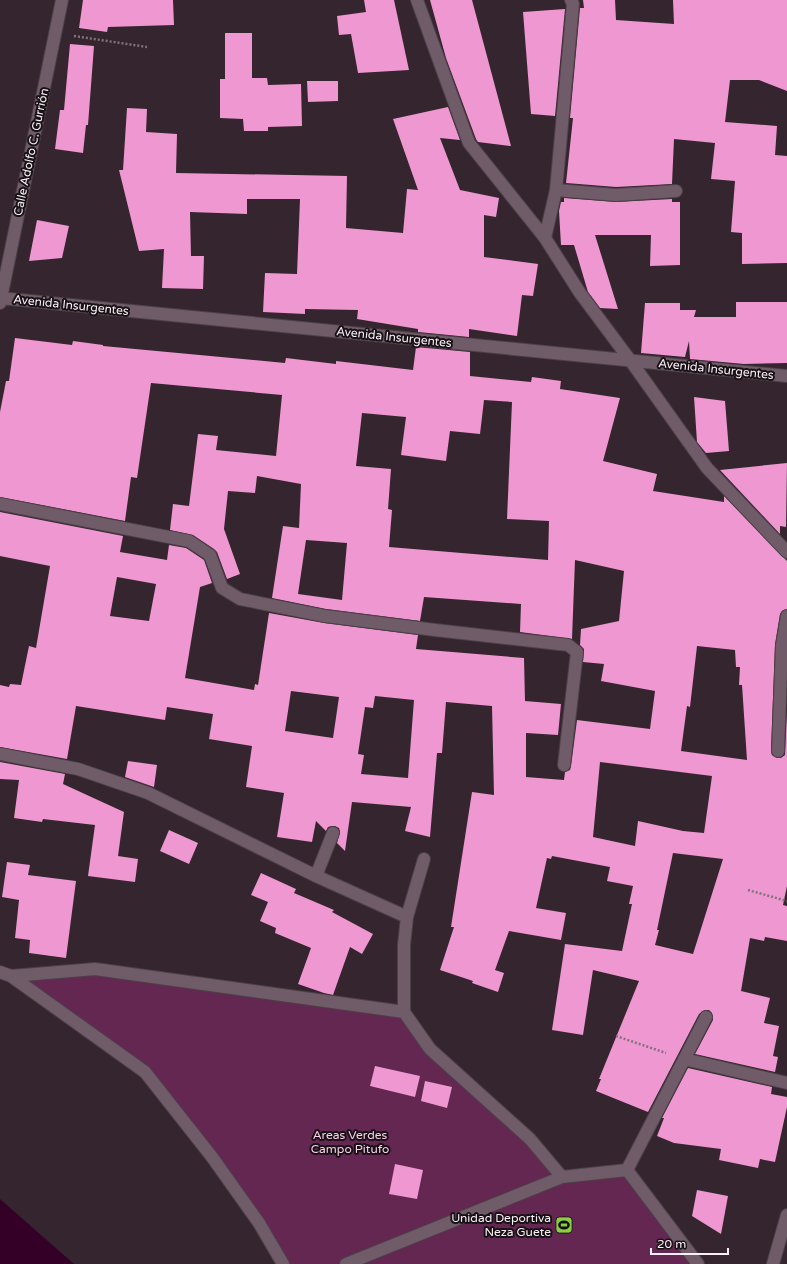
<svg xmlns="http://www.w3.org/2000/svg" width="787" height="1264" font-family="'Varela Round',sans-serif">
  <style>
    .green { fill: #642752 }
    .water { fill: #350027 }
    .building { fill: #ee97d0; fill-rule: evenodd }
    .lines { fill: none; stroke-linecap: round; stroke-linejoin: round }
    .service-casing { stroke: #4d4048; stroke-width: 14 }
    .minor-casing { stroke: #4d4048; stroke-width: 14 }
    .path { stroke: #81737c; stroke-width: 2.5; stroke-dasharray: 2 2; stroke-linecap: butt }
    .service { stroke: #6f5c68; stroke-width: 12 }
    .minor { stroke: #6f5c68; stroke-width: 12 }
    .labels { text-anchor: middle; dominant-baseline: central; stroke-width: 4; stroke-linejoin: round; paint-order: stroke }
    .street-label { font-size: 12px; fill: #faeff6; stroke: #181115 }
    .park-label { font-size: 12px; fill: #facde9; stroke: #181115 }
    .poi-label { font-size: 12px; fill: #faeff6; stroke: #181115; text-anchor: end }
  </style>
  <rect width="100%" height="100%" fill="#35252f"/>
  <path class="green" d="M95,969L404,1012L430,1049L562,1177L627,1170L699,1264H283L145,1072L11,976Z"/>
  <path class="water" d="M0,1199L74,1264H0Z"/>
  <path class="building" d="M83,0H173L174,25L108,27L107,32L79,28Z
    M364,0H394L409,70L358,73L351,34L339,35L337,16L366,12Z
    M430,0H472L511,146L478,142L476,139L446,58Z
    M583,0H615L616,20L674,24L673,0H787V91L759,80H730L725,122L777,126L775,155L787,156V263L742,264V233L731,232L735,181L711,179L715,143L674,139L672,184L616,187L566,183L573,118H570L580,8H584Z
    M565,9L555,116L531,114L523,12Z
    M225,33H252V78H267L268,85L301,84L302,126L268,127V131H244L243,119L220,118V79H225Z
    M70,44L94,46L88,125H86L83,153L55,149L60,110H64Z
    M307,81H338V101L308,102Z
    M448,107L460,140L440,138L460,190L499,198L496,217L484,215V257L538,264L533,296L522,295L517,336L469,329V337L418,332V329L357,319L358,310L305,309V314L263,312L265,273L297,274L300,199H247V214L190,212L191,256H204L203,289L162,288L164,249L139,251L119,170H123L127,108L147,109L146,132L177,134L176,173L347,176L346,228L403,233L407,189L418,190L393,119Z
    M564,198L616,202L672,199V202H680V265L650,266L651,235H595L618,309L600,308L588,292L574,245H561L559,211L561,202H564Z
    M37,220L69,226L62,258L29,261Z
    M736,302H787V363L744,364L690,359L689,341L685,357L641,353L645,303H680V310H696L694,317H736Z
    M15,338L72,345L73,341L103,345V346L285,363L286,358L336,364V361L413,370L416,347L470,352V376L531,382L532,377L561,381L560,389L620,398L603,461L657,474L653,491L724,502V496L787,561V609L782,611L780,614L775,645L771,751L772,755L777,758H781L785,755L787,711V886L783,905L787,906V941L765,937L764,941L750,938L741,991L770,998L764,1023L779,1026L773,1056L778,1057L775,1072L695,1054L713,1020L712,1013L709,1010H705L699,1014L648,1112L596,1091L601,1079H599L639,981L593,970L583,1035L552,1030L565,944L622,951L632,904H629L633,886L607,881L610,867L552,856L551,859L547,858L536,908L566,913L561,940L509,931L495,970L504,973L498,992L472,983L473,981L440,970L454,927H451L472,792L494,795L492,706L446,702L442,753H437L430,837L405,831L411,807L352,802L345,851L337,843L340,832L339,828L335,826H332L328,827L326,831L316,821L312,842L277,837L284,793L246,787L252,746L209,739L213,714L167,707L165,720L76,706L67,759L0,747V685L9,687L10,684L21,685L29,646L36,648L50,566L0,556V512L123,536L120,552L167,560L169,545L186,548L204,560L212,583L200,587L185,678L254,690L255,684L258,685L269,613L324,623L418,635L416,649L524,658L525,701L561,704L558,735L526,733V777L564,780L565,772L570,770L571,766L577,720L650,729L655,691L601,681L604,664L583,662L584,649L580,645L581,629L619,621L624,571L575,560L572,639L520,632L521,604L424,597L420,621L326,609L272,598L283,526L299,528L301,484L257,476L255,493L228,491L224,529L240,574L227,579L217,552L214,549L193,535L170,530L173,504L189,506L198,434L218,436L216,450L276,456L282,395L151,383L137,478L131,477L125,521L0,497V412L6,381H9ZM484,400L512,402L507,519L549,521L548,560L389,547L392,510L388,509L391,469L356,466L362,413L406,417L401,455L446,461L450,431L480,434ZM306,540L347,543L342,600L298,594ZM117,577L156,584L149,621L110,616ZM697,646L735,650L736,667H740L739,685H742L747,760L681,751L687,706L690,707ZM291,691L339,697L333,738L285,731ZM375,696L414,700L408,778L361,774L364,755L358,754L365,707L373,708ZM600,762L712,776L704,833L683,831L638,821L635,846L593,837ZM673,853L723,859L693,954L655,945L659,930H657Z
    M694,397L725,401L729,451L706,453L697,442Z
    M787,463L786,527L780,526V534L720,470Z
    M128,761L157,765L154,787L125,777Z
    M0,762L65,774L63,784L124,812L118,856L138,859L135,882L88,876L95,825L43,819L42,822L14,818L19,780L0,779Z
    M169,830L198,843L189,864L160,851Z
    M7,862L30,865L28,875L76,881L66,958L29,953L30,940L15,938L19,900L2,897Z
    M261,873L296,889L294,893L334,910L332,912L373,934L362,954L350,947L333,995L324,993L298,984L311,948L275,933L276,928L260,921L268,902L251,895Z
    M375,1066L420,1076L415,1097L370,1086Z
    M688,1068L772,1087L771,1094L787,1097V1107L775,1162L760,1159L758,1168L719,1160L721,1149L674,1143L657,1136L664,1118H662Z
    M425,1081L452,1087L447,1108L421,1101Z
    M395,1164L423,1170L417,1199L389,1194Z
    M697,1190L728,1196L721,1234L692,1216Z"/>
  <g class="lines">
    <g class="service-casing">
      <path id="service" d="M545,238L556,190L573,4L571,0"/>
    </g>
    <g class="minor-casing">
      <path id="minor" d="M417,0L469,143L545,238L580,293L630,360L707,468L787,552
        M556,190L616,195L676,191
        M0,298L787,376
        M0,303L62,0
        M0,504L189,541L210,555L222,588L240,599L325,616L435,630L568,645L577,652L564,765
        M778,751L782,645L787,616
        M0,754L78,769L148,793L316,876L407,917L404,945V1012L430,1049L530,1139L562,1177
        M316,876L333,833
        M407,917L424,859
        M0,972L11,976L145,1072L212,1157L259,1223L283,1264
        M11,976L95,969L404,1012
        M684,1059L787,1083
        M627,1170L706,1017
        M346,1264L562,1177L627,1170L698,1264
        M773,1264L787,1215"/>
    </g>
    <path class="path" d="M74,36L147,47
      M748,890L787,901
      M616,1036L666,1053"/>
    <use href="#service" class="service"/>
    <use href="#minor" class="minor"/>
  </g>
  <defs>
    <g id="stadium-square" transform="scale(0.9)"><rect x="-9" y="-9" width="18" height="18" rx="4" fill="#8ece43" stroke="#181115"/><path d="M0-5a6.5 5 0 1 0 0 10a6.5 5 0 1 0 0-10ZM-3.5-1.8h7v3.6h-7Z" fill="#111"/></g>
  </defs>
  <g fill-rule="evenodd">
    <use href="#stadium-square" x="564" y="1225"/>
  </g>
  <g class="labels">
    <g class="street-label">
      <text transform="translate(31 152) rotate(-78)">Calle Adolfo C. Gurrión</text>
      <text transform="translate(71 305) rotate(6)">Avenida Insurgentes</text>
      <text transform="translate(394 337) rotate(6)">Avenida Insurgentes</text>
      <text transform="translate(716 369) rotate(6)">Avenida Insurgentes</text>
    </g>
    <g class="park-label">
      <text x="350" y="1135">Areas Verdes<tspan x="350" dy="14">Campo Pitufo</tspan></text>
    </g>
    <g class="poi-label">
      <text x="551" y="1218">Unidad Deportiva<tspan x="551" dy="14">Neza Guete</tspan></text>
    </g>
  </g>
  <path d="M651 1248v6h77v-6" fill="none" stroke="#faeff6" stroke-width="2"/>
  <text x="657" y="1248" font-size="12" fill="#faeff6" stroke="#181115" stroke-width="3" paint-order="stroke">20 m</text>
</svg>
